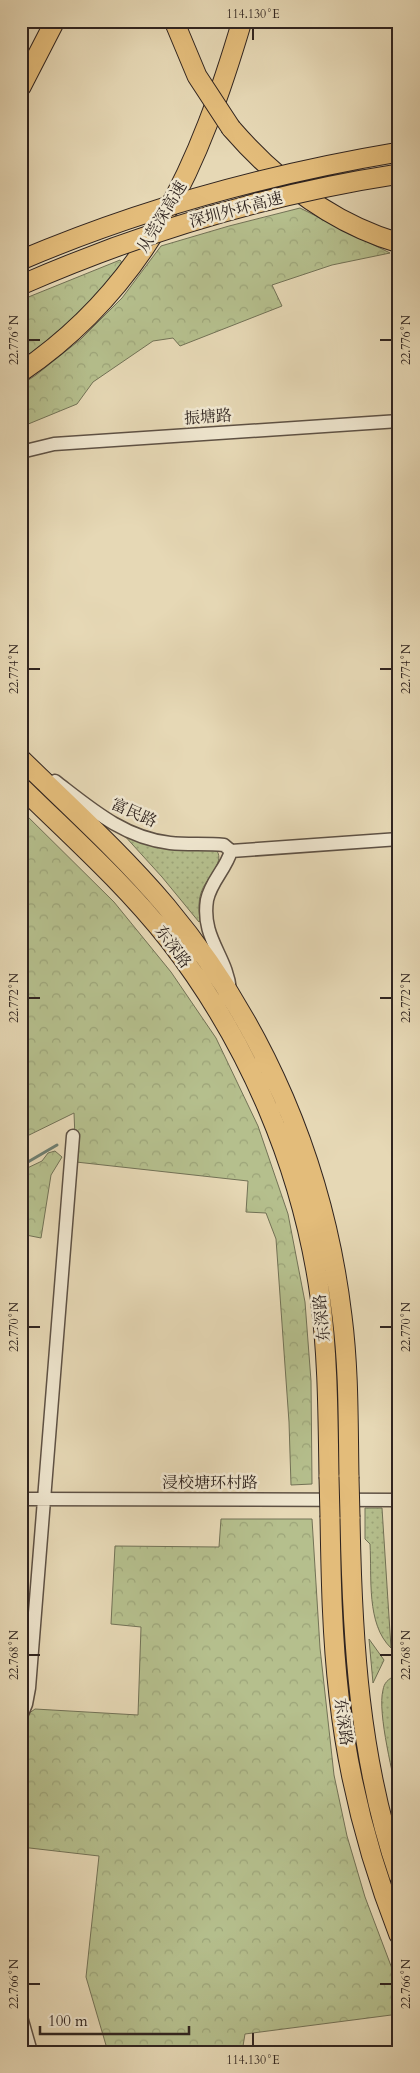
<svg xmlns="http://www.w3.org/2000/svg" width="420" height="2073" font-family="Cardo,'Noto Serif SC',serif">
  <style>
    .grass { fill: url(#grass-dots); stroke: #727256 }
    .forest { fill: url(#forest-crowns); stroke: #727256 }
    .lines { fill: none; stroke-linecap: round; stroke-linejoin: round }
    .stream { stroke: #6e7f71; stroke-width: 3 }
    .minor-casing { stroke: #5e5144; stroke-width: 15 }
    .highway-casing { stroke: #30241f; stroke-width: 21 }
    .minor { stroke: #efe6cf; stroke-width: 12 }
    .highway { stroke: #e3bc7a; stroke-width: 19 }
    .highway-bridge-casing { stroke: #30241f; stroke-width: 21; stroke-linecap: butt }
    .highway-bridge { stroke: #e3bc7a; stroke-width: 19 }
    .ticks { fill: none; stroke: #30241f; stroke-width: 2 }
    .labels { text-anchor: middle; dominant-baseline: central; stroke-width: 5; stroke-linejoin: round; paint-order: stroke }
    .street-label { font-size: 16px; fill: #30241f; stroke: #efe6cf }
    .neatline { fill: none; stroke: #30241f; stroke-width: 2 }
    .ticks-label { font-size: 12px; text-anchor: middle; fill: #30241f }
  </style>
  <defs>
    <pattern id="grass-dots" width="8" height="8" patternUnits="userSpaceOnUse" patternTransform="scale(1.25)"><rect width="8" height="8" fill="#b5bf8d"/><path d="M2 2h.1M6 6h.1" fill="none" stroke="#9ca479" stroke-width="1.8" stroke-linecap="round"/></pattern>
    <pattern id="forest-crowns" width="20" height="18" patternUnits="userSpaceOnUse" patternTransform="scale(1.25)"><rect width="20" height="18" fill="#b5bf8d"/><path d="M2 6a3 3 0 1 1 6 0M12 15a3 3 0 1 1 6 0" fill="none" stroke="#9ca479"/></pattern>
  </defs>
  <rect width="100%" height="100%" fill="#e6d8b5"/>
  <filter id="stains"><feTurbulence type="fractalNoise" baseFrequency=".004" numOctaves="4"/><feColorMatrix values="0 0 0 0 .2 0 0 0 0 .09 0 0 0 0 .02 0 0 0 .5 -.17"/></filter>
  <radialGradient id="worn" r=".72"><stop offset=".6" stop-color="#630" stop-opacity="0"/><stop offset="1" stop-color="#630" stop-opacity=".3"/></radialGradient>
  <path class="grass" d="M123,834L217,851C225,863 205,879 201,893C198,902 199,911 200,921L199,922L162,877Z
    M365,1508H382L391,1648C366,1624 372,1577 370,1544L365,1539Z
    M369,1639L384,1660L373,1683Z
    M395,1676L399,1710V1804C394,1778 377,1713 383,1690C384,1683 388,1679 395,1676Z"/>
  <path class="forest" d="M300,208L390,253L332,265L272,285L282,306L180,346L173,338L153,341L93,382L77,404L21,427V385L36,375L81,339L122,298L161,246L229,226Z
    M120,260L123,264C94,301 59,333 21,362V300Z
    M21,810L114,902L171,972L216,1038L258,1126L288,1214L305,1302L311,1381L312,1484L291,1485L289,1422L276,1239L266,1213L246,1212L248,1181L76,1162L74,1113L21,1139Z
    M55,1151L62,1157L51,1175L41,1238L21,1234V1171L42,1161L48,1153Z
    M221,1519H312L320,1648L334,1775L347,1836L365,1897L399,1987V2014L245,2034L242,2052H108L86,1977L99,1856L21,1847V1732L28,1714L35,1709L138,1715L141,1627L111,1624L115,1546L219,1547Z"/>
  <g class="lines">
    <path class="stream" d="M21,1166L57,1145"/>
    <g class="minor-casing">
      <path id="minor" d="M21,452L54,444L399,421
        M55,781C90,808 124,838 170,843C188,845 206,843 224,845L231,851C226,869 211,881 207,900C201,938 227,956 230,990
        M231,851L399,839
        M21,1499L399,1500
        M21,1716L26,1704L29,1688L73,1136
        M21,2017L31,2052"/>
    </g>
    <g class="highway-casing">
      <path id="highway" d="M21,87L55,21
        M231,128C277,181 331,223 399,243
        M21,372C149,285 200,163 242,21
        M21,759C70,807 121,853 166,906C264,1023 324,1165 342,1316C349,1370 348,1424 349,1477
        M21,787C72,837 125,884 169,940C249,1043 302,1168 320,1296C328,1356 328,1417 329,1477
        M330,1517C331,1576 332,1636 339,1696C348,1778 369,1858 399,1935
        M350,1517C352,1638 359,1761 399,1876"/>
    </g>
    <use href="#minor" class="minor"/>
    <use href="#highway" class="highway"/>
    <g class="highway-bridge-casing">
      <path id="highway-bridge" d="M174,21L197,76L231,128
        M21,260C143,208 268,174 399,152
        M21,285C142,232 269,194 399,174
        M329,1477L330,1517
        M349,1477L350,1517"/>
    </g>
    <use href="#highway-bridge" class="highway-bridge"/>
  </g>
  <path class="ticks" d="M253,28V40M28,340H40M380,340H392M28,669H40M380,669H392M28,998H40M380,998H392M28,1327H40M380,1327H392M28,1655H40M380,1655H392M28,1984H40M380,1984H392M253,2033V2046"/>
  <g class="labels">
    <g class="street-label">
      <text transform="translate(236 210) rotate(-15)">深圳外环高速</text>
      <text transform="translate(162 217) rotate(-59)">从莞深高速</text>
      <text transform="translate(208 417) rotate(-4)">振塘路</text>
      <text transform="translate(134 813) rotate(24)">富民路</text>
      <text transform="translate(173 947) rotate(53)">东深路</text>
      <text transform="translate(322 1318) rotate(-96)">东深路</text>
      <text x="210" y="1483">浸校塘环村路</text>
      <text transform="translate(343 1722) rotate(82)">东深路</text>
    </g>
  </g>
  <rect width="420" height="2073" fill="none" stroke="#e6d8b5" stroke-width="55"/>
  <path d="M40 2026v8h149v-8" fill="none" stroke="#30241f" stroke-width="2.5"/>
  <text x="48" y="2026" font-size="15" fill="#30241f" stroke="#efe6cf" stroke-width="4" paint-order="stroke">100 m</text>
  <rect x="28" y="28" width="364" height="2018" class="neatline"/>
  <g class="ticks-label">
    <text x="253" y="18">114.130°E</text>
    <text transform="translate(14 340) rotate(-90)" y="4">22.776°N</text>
    <text transform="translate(406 340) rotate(-90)" y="4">22.776°N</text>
    <text transform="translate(14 669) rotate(-90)" y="4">22.774°N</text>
    <text transform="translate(406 669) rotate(-90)" y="4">22.774°N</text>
    <text transform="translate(14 998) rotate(-90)" y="4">22.772°N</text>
    <text transform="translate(406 998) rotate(-90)" y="4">22.772°N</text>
    <text transform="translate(14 1327) rotate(-90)" y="4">22.770°N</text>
    <text transform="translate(406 1327) rotate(-90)" y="4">22.770°N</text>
    <text transform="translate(14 1655) rotate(-90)" y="4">22.768°N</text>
    <text transform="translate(406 1655) rotate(-90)" y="4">22.768°N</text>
    <text transform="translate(14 1984) rotate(-90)" y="4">22.766°N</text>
    <text transform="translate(406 1984) rotate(-90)" y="4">22.766°N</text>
    <text x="253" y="2064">114.130°E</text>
  </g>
  <rect width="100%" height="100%" filter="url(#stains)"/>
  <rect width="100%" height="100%" fill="url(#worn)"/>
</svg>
